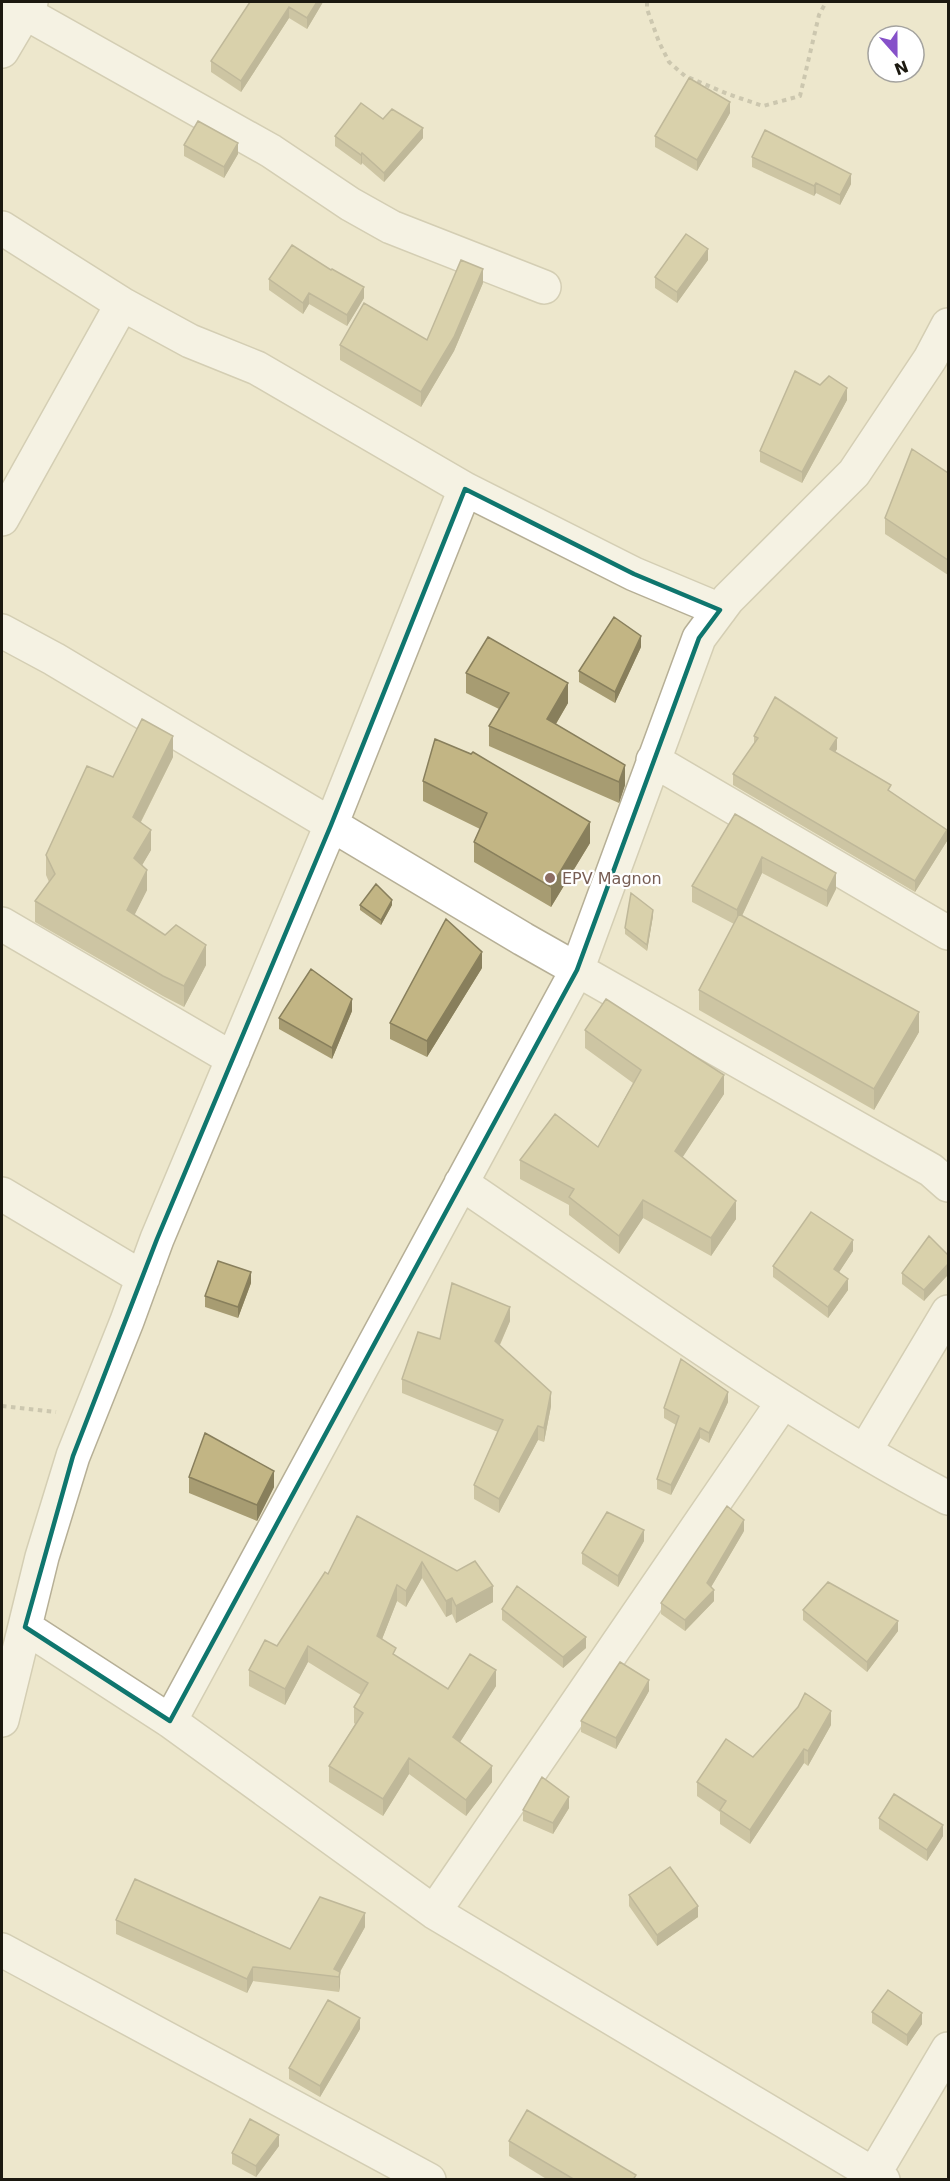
<svg xmlns="http://www.w3.org/2000/svg" width="950" height="2181" font-family="'DejaVu Sans',sans-serif">
  <style>
    .lines { fill: none; stroke-linecap: round; stroke-linejoin: round }
    .street-casing { stroke: #b6af96; stroke-width: 36 }
    .path { stroke: #a5a08c; stroke-width: 4; stroke-dasharray: 4.5 4.5; stroke-linecap: butt }
    .street { stroke: #fff; stroke-width: 33 }
    .wall { fill: #a79c72 }
    .shaded-wall { fill: #887f5c }
    .building { fill: #c2b584; stroke: #887f5c; stroke-width: 1.5 }
    .marked { fill: none; stroke: #0f766e; stroke-width: 4.5; stroke-linejoin: round }
    .education-dot { fill: #8d6e63; stroke: #fff; stroke-width: 2 }
    .labels { text-anchor: middle; dominant-baseline: central; stroke-width: 4.5; stroke-linejoin: round; paint-order: stroke }
    .education-label { font-size: 16px; fill: #785e54; stroke: #fff; text-anchor: start }
  </style>
  <rect width="100%" height="100%" fill="#ede7cc"/>
  <g class="lines">
    <g class="street-casing">
      <path id="street" d="M6,2L271,151L350,204L391,227L544,287
        M2,51L31,2
        M2,228L122,304L2,519
        M122,304L190,341L257,368L465,489L634,574L720,610
        M2,631L54,659L523,939L931,1170L948,1185
        M653,760L948,933
        M2,924L233,1059
        M461,1183C621,1291 777,1408 948,1498
        M2,1194L143,1278
        M865,1451L948,1312
        M25,1627L170,1721L434,1912L883,2180
        M2,1720L42,1557L73,1456L127,1321L157,1239L331,825L465,489
        M170,1721L577,970L699,638L728,599L854,473L930,359L948,325
        M434,1912L783,1402
        M2,1950L429,2180
        M874,2174L948,2049"/>
    </g>
    <path class="path" d="M647,2V9L659,42L669,62L685,76L728,94L763,106L800,96L819,15L826,2
      M2,1406L56,1412"/>
    <use href="#street" class="street"/>
  </g>
  <path class="wall" d="M250,2H323L307,29L289,18L241,92L211,72V61Z
    M730,113L697,171L655,147V136Z
    M383,119L423,138L384,182L362,163L361,165L335,146V136Z
    M184,145L238,154L224,178L184,156Z
    M752,157L851,184L840,205L816,193L814,196L752,167Z
    M708,260L677,303L655,288V277Z
    M269,279L364,298L347,326L309,304L303,314L269,290Z
    M483,283L454,351L421,407L340,360V345L427,340Z
    M820,385L847,400L802,483L760,462V451Z
    M948,473V575L885,534V518Z
    M641,647L615,703L579,682V671Z
    M466,673L568,703L556,724L625,785L619,803L489,746V726L499,709L466,693Z
    M754,736L837,749L835,752L891,792L947,841L915,892L733,785V774L754,745Z
    M173,757L141,822L151,850L142,865L147,890L134,915L206,965L184,1007L163,996L35,922V901L49,882L46,875V855L113,777Z
    M423,781L590,843L551,907L474,862V842L480,829L423,801Z
    M735,814L836,889L827,907L762,873L742,916L919,1032L874,1110L699,1010V990L734,924L692,902V886Z
    M360,905H392L381,925L360,910Z
    M653,916L647,951L625,934V928Z
    M482,968L427,1057L390,1039V1023Z
    M352,1011L332,1059L279,1029V1018Z
    M585,1030L724,1094L682,1157L736,1219L711,1256L643,1218L619,1254L569,1215V1205L520,1179V1160L598,1147L633,1083L585,1048Z
    M853,1251L839,1272L848,1290L828,1318L773,1277V1266Z
    M948,1255L924,1301L902,1284V1273Z
    M251,1283L238,1318L205,1307V1296Z
    M510,1321L500,1345L551,1406L544,1442L538,1440L499,1513L474,1499V1485L498,1432L402,1393V1379L440,1339Z
    M728,1402L709,1443L700,1438L671,1495L657,1489V1479L676,1425L664,1418V1408Z
    M189,1477L274,1487L257,1521L189,1493Z
    M357,1516L493,1602L456,1623L452,1614L446,1617L422,1578L406,1607L397,1601L382,1639L396,1657L448,1689L496,1686L460,1742L492,1782L466,1816L409,1774L383,1816L329,1782V1766L355,1724L354,1723V1707L361,1695L308,1662L285,1705L249,1686V1670L277,1646L328,1574Z
    M744,1531L711,1587L714,1601L685,1631L661,1614V1603Z
    M644,1541L618,1587L582,1564V1553Z
    M502,1609L586,1648L563,1668L502,1620Z
    M803,1610L898,1631L867,1672L803,1620Z
    M649,1691L616,1749L581,1732V1721Z
    M831,1725L808,1766L804,1763L750,1844L720,1824V1812L697,1796V1782Z
    M569,1808L553,1834L523,1821V1810Z
    M879,1818L943,1836L927,1861L879,1829Z
    M629,1895L698,1917L657,1946L629,1906Z
    M116,1920L290,1949L365,1927L340,1972V1986L339,1992L253,1981L247,1993L116,1934Z
    M872,2012L922,2024L907,2046L872,2023Z
    M360,2029L320,2097L289,2079V2068Z
    M509,2141L636,2180H548L509,2156Z
    M279,2146L256,2177L232,2164V2153Z"/>
  <path class="shaded-wall" d="M317,2H323L307,29V18Z
    M289,7V18L241,92V81Z
    M730,102V113L697,171V160Z
    M423,128V138L384,182V173Z
    M238,143V154L224,178V167Z
    M362,153V163L361,165V155Z
    M851,174V184L840,205V195Z
    M816,183V193L814,196V186Z
    M708,249V260L677,303V292Z
    M483,269V283L454,351L421,407V392Z
    M364,287V298L347,326V315Z
    M309,293V304L303,314V303Z
    M847,388V400L802,483V472Z
    M641,636V647L615,703V692Z
    M568,683V703L547,739V719Z
    M173,736V757L133,837V817Z
    M837,738V749L830,760V749Z
    M625,765V785L619,803V782Z
    M590,822V843L551,907V887Z
    M151,830V850L134,879V858Z
    M947,830V841L915,892V881Z
    M762,857V873L737,926V910Z
    M147,870V890L127,930V910Z
    M836,873V889L827,907V891Z
    M392,900V905L381,925V920Z
    M653,910V916L647,951V945Z
    M206,945V965L184,1007V986Z
    M482,952V968L427,1057V1041Z
    M352,999V1011L332,1059V1048Z
    M919,1012V1032L874,1110V1089Z
    M724,1075V1094L675,1169V1151Z
    M643,1200V1218L619,1254V1236Z
    M736,1201V1219L711,1256V1238Z
    M853,1240V1251L834,1280V1269Z
    M948,1264V1275L924,1301V1290Z
    M251,1272V1283L238,1318V1307Z
    M848,1279V1290L828,1318V1307Z
    M510,1307V1321L495,1355V1341Z
    M551,1392V1406L544,1442V1428Z
    M728,1392V1402L709,1443V1433Z
    M538,1426V1440L499,1513V1499Z
    M700,1428V1438L671,1495V1485Z
    M274,1471V1487L257,1521V1505Z
    M744,1520V1531L707,1594V1583Z
    M644,1530V1541L618,1587V1576Z
    M422,1562V1578L406,1607V1591Z
    M397,1585V1601L377,1652V1636Z
    M493,1586V1602L456,1623V1606Z
    M714,1590V1601L685,1631V1620Z
    M452,1598V1614L446,1617V1601Z
    M898,1621V1631L867,1672V1662Z
    M586,1637V1648L563,1668V1657Z
    M308,1646V1662L285,1705V1689Z
    M496,1670V1686L453,1753V1737Z
    M649,1680V1691L616,1749V1738Z
    M831,1711V1725L808,1766V1751Z
    M804,1749V1763L750,1844V1830Z
    M409,1758V1774L383,1816V1799Z
    M492,1766V1782L466,1816V1800Z
    M569,1797V1808L553,1834V1823Z
    M943,1825V1836L927,1861V1850Z
    M698,1906V1917L657,1946V1935Z
    M365,1913V1927L337,1977L334,1969Z
    M253,1967V1981L247,1993V1979Z
    M340,1972V1986L339,1992V1977Z
    M922,2013V2024L907,2046V2035Z
    M360,2018V2029L320,2097V2086Z
    M279,2135V2146L256,2177V2166Z"/>
  <path class="building" d="M250,2H317L307,18L289,7L241,81L211,61Z
    M689,78L730,102L697,160L655,136Z
    M361,103L383,119L392,109L423,128L384,173L362,153L361,155L335,136Z
    M198,121L238,143L224,167L184,145Z
    M765,130L851,174L840,195L816,183L814,186L752,157Z
    M686,234L708,249L677,292L655,277Z
    M292,245L331,270L332,269L364,287L347,315L309,293L303,303L269,279Z
    M461,260L483,269L454,337L421,392L340,345L364,303L427,340Z
    M795,371L820,385L829,376L847,388L802,472L760,451Z
    M912,449L948,473V560L885,518Z
    M614,617L641,636L615,692L579,671Z
    M488,637L568,683L547,719L625,765L619,782L489,726L509,693L466,673Z
    M775,697L837,738L830,749L891,785L888,790L947,830L915,881L733,774L758,738L754,736Z
    M142,719L173,736L133,817L151,830L134,858L147,870L127,910L165,935L176,925L206,945L184,986L163,976L35,901L55,874L46,855L87,766L113,777Z
    M435,739L471,754L473,752L590,822L551,887L474,842L487,813L423,781Z
    M735,814L836,873L827,891L762,857L737,910L692,886Z
    M376,884L392,900L381,920L360,905Z
    M631,893L653,910L647,945L625,928Z
    M739,914L919,1012L874,1089L699,990Z
    M446,919L482,952L427,1041L390,1023Z
    M311,969L352,999L332,1048L279,1018Z
    M606,999L724,1075L675,1151L736,1201L711,1238L643,1200L619,1236L569,1197L574,1189L520,1160L555,1114L598,1147L641,1070L585,1030Z
    M811,1212L853,1240L834,1269L848,1279L828,1307L773,1266Z
    M929,1236L948,1255V1264L924,1290L902,1273Z
    M218,1261L251,1272L238,1307L205,1296Z
    M452,1283L510,1307L495,1341L551,1392L544,1428L538,1426L499,1499L474,1485L503,1420L402,1379L418,1332L440,1339Z
    M681,1359L728,1392L709,1433L700,1428L671,1485L657,1479L679,1416L664,1408Z
    M205,1433L274,1471L257,1505L189,1477Z
    M727,1506L744,1520L707,1583L714,1590L685,1620L661,1603Z
    M607,1512L644,1530L618,1576L582,1553Z
    M357,1516L457,1571L475,1561L493,1586L456,1606L452,1598L446,1601L422,1562L406,1591L397,1585L377,1636L396,1648L393,1654L448,1689L470,1654L496,1670L453,1737L492,1766L466,1800L409,1758L383,1799L329,1766L363,1713L354,1707L368,1683L308,1646L285,1689L249,1670L265,1640L277,1646L325,1572L328,1574Z
    M828,1582L898,1621L867,1662L803,1610Z
    M517,1586L586,1637L563,1657L502,1609Z
    M620,1662L649,1680L616,1738L581,1721Z
    M805,1693L831,1711L808,1751L804,1749L750,1830L720,1810L726,1801L697,1782L726,1739L753,1757L798,1707Z
    M542,1777L569,1797L553,1823L523,1810Z
    M894,1794L943,1825L927,1850L879,1818Z
    M670,1867L698,1906L657,1935L629,1895Z
    M135,1879L290,1949L320,1897L365,1913L334,1969L340,1972L339,1977L253,1967L247,1979L116,1920Z
    M888,1990L922,2013L907,2035L872,2012Z
    M328,2000L360,2018L320,2086L289,2068Z
    M527,2110L636,2175L633,2180H575L509,2141Z
    M250,2119L279,2135L256,2166L232,2153Z"/>
  <path d="M0 0H950V2181H0ZM465,489L634,574L720,610L699,638L577,970L170,1721L25,1627L73,1456L157,1239L331,825Z" fill="#ede7cc" fill-opacity=".55" fill-rule="evenodd"/>
  <path class="marked" d="M465,489L634,574L720,610L699,638L577,970L170,1721L25,1627L73,1456L157,1239L331,825Z"/>
  <circle class="education-dot" cx="550" cy="878" r="6"/>
  <g class="labels">
    <g class="education-label">
      <text x="562" y="878">EPV Magnon</text>
    </g>
  </g>
  <rect width="950" height="2181" fill="none" stroke="#1c1910" stroke-width="6"/>
  <g transform="translate(896 54) rotate(159)"><circle r="28" fill="#ffffff" stroke="#a4a39f" stroke-width="1.5"/>
  <path d="M0-4.5L10 22L0 15L-10 22Z" fill="#8651c9"/>
  <text y="-9" font-size="16" font-weight="bold" text-anchor="middle" fill="#1c1910">N</text>
  </g>
</svg>
